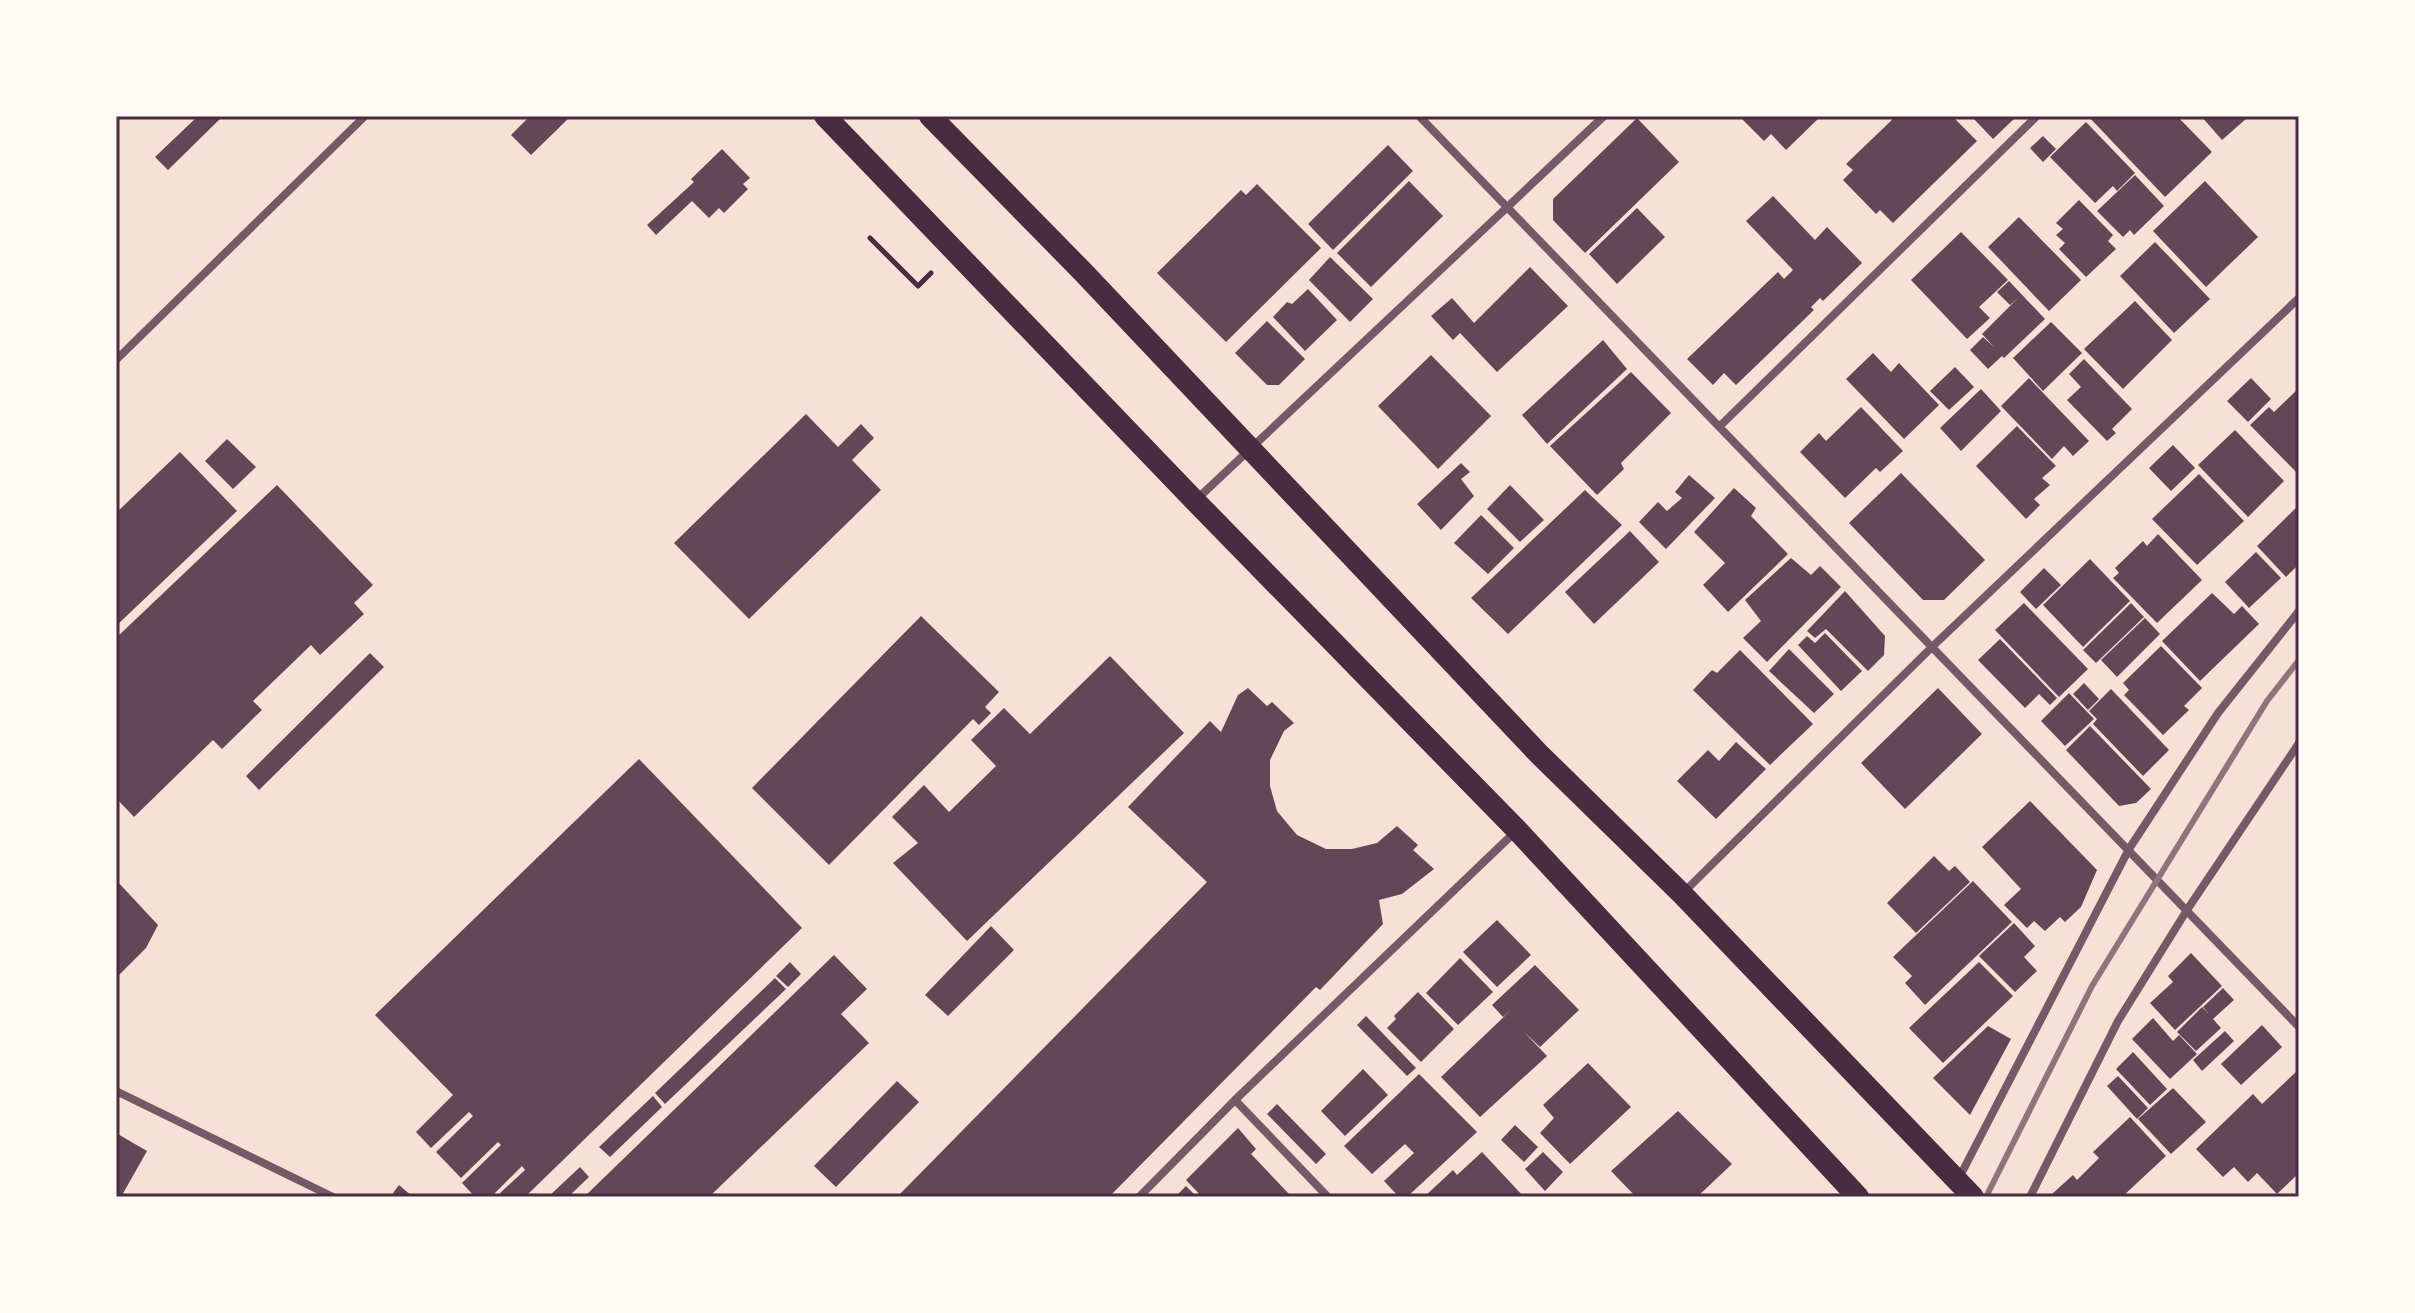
<svg xmlns="http://www.w3.org/2000/svg" width="2415" height="1313" font-family="Lato,sans-serif">
  <style>
    .building { fill: #644757 }
    .lines { fill: none; stroke-linecap: round; stroke-linejoin: round }
    .path { stroke: #4a2c40; stroke-width: 5 }
    .minor { stroke: #755966; stroke-width: 8 }
    .trunk { stroke: #4a2c40; stroke-width: 22 }
    .rail { stroke: #8f747c; stroke-width: 6 }
    .neatline { fill: none; stroke: #4a2c40; stroke-width: 3 }
  </style>
  <rect width="100%" height="100%" fill="#f7e1d7"/>
  <path class="building" d="M198,116H223L168,170L155,157Z
    M530,116H571L531,155L511,135Z
    M1739,116H1821L1786,150L1771,134L1764,141Z
    M1896,116H1952L1977,141L1893,223L1880,210L1876,214L1843,180L1853,170L1846,164Z
    M1971,116H2017L1993,139Z
    M2088,116H2177L2212,152L2165,197Z
    M2201,116H2245L2247,118L2222,140Z
    M1637,118L1679,162L1585,253L1553,220V199Z
    M2086,122L2135,173L2117,191L2113,186L2095,203L2050,157Z
    M2043,136L2056,149L2043,162L2030,148Z
    M1388,145L1413,171L1333,250L1308,224Z
    M722,149L750,178L743,184L748,189L724,213L719,208L709,218L692,201L656,235L647,225L694,182L691,179Z
    M2135,175L2164,206L2134,235L2130,230L2123,237L2097,211Z
    M1409,181L1443,216L1371,287L1337,253Z
    M2205,181L2258,237L2206,287L2153,231Z
    M1257,184L1321,248L1226,342L1157,273L1241,190L1246,195Z
    M1773,196L1815,240L1827,227L1862,263L1823,301L1820,298L1811,307L1814,310L1736,385L1724,373L1713,385L1687,359L1778,272L1784,279L1793,270L1746,221Z
    M2079,200L2113,235L2108,241L2116,249L2086,277L2059,249L2065,243L2056,235L2063,229L2056,223Z
    M1637,208L1665,237L1617,284L1589,254Z
    M2019,217L2081,280L2049,311L1988,247Z
    M1961,232L2008,280L1979,307L1990,318L1967,339L1911,280Z
    M2155,242L2210,299L2174,333L2120,276Z
    M1330,257L1373,299L1350,322L1309,280Z
    M1530,267L1568,306L1497,372L1460,333L1453,340L1431,316L1452,298L1474,323Z
    M2009,281L2045,319L2004,358L2002,356L1988,369L1970,350L1983,337L1994,347L1982,334L2018,298L2010,305L1997,292Z
    M1308,289L1337,320L1305,351L1273,317L1287,302L1292,304Z
    M2135,301L2172,340L2123,389L2084,349Z
    M1267,321L1305,359L1279,385H1267L1235,353Z
    M2051,322L2082,353L2043,391L2013,358Z
    M1603,340L1627,369L1547,444L1522,415Z
    M1873,353L1891,372L1899,363L1939,405L1904,439L1846,379Z
    M1431,355L1491,416L1438,469L1378,406Z
    M2084,359L2132,409L2112,429L2116,433L2107,441L2067,400L2081,387L2069,374Z
    M1955,367L1974,387L1949,410L1930,391Z
    M1631,372L1671,413L1621,463L1624,469L1597,495L1550,446Z
    M2029,378L2089,441L2073,456L2064,446L2052,459L2001,406Z
    M2251,378L2271,399L2248,422L2227,401Z
    M2299,388V475L2250,425L2269,407L2274,412Z
    M1981,389L2001,411L1961,451L1940,428Z
    M1861,407L1903,451L1880,472L1876,468L1845,498L1800,452L1819,433L1826,441Z
    M806,414L838,447L861,424L874,438L852,460L881,490L749,619L674,543Z
    M2017,426L2056,466L2042,478L2050,485L2034,499L2040,505L2026,519L1976,466Z
    M2235,430L2284,481L2248,517L2198,465Z
    M227,439L256,467L233,489L205,461Z
    M2173,445L2195,468L2171,491L2149,468Z
    M180,452L237,511L116,626V513Z
    M1461,463L1470,472L1461,479L1474,496L1441,530L1417,504Z
    M1901,473L1985,560L1944,600H1923L1849,523Z
    M2199,474L2244,521L2197,565L2152,519Z
    M1689,475L1715,498L1666,549L1639,522L1658,502L1667,511L1682,498L1675,492Z
    M277,485L373,585L354,603L364,614L320,655L311,645L253,701L262,710L222,749L213,740L134,817L116,798V638Z
    M1510,485L1544,520L1520,542L1487,509Z
    M1734,488L1756,508L1751,516L1788,554L1728,612L1703,585L1725,563L1694,532Z
    M1585,490L1622,525L1508,634L1471,598Z
    M2299,505V564L2286,577L2257,546Z
    M1481,515L1514,548L1488,574L1454,543Z
    M1630,531L1659,562L1594,624L1565,592Z
    M2158,534L2202,580L2157,623L2113,578L2119,573L2115,568L2143,541L2147,546Z
    M2256,552L2281,578L2249,608L2225,582Z
    M1791,558L1811,575L1820,566L1841,587L1767,662L1743,638L1761,621L1745,600Z
    M2090,559L2130,601L2083,647L2043,605Z
    M2044,568L2061,585L2036,609L2020,592Z
    M1845,591L1885,636L1884,655L1868,671L1826,629L1815,638L1807,631Z
    M2212,593L2234,614L2242,606L2259,624L2200,681L2162,641Z
    M2024,603L2088,669L2059,697L1995,630Z
    M2131,603L2144,617L2096,663L2083,650Z
    M921,616L999,692L985,707L991,713L979,725L973,719L829,865L752,788Z
    M2145,618L2160,634L2117,677L2101,660Z
    M1825,633L1862,671L1841,691L1798,645L1807,636L1815,643Z
    M2000,639L2057,698L2050,705L2039,694L2025,708L1978,660Z
    M2161,646L2202,688L2184,706L2189,710L2163,735L2124,695L2129,690L2123,683Z
    M1789,649L1834,694L1814,713L1769,671Z
    M1740,650L1813,724L1770,765L1693,690L1712,670L1717,673Z
    M370,653L384,667L259,790L246,776Z
    M1110,656L1184,733L967,941L893,863L918,843L892,817L924,785L949,812L996,766L971,740L1004,708L1030,734Z
    M2084,683L2099,699L2088,710L2073,694Z
    M1248,688L1267,706L1272,702L1294,723L1284,731L1270,760V786L1277,811L1297,835L1326,849H1352L1377,843L1397,826L1418,845L1413,850L1434,869L1402,894L1379,900L1383,924L1320,990L1316,987L1109,1197H897L1207,882L1128,807L1210,721L1221,732L1238,695Z
    M1938,688L1982,734L1905,809L1861,763Z
    M2111,689L2169,750L2143,776L2093,724L2097,719L2089,711Z
    M2069,693L2094,719L2065,746L2041,721Z
    M2090,726L2151,789L2136,803L2119,806L2066,750Z
    M1736,742L1766,769L1716,819L1677,781L1708,750L1719,761Z
    M639,759L802,928L525,1197H503L500,1193L525,1170L522,1166L491,1197H475L462,1183L501,1145L498,1142L461,1178L436,1152L473,1116L469,1112L431,1148L416,1132L453,1095L375,1015Z
    M2030,801L2097,870L2081,907L2065,922L2060,917L2045,931L2034,921L2027,928L2004,905L2021,889L1982,847Z
    M1934,856L1949,871L1955,866L1970,882L1916,933L1887,903Z
    M116,880L158,925L146,948L116,978Z
    M1973,881L2012,922L1925,1005L1905,983L1912,976L1893,957Z
    M1497,920L1531,955L1497,987L1463,952Z
    M2014,923L2035,946L2024,957L2037,971L2015,992L1979,956Z
    M991,926L1014,950L948,1016L925,995Z
    M2191,953L2222,986L2175,1030L2150,1003L2173,982L2168,976Z
    M834,955L867,989L841,1014L869,1043L709,1197H584Z
    M1460,958L1493,992L1458,1025L1426,993Z
    M790,962L801,974L788,987L776,976Z
    M1979,962L2013,996L1943,1063L1909,1028Z
    M1535,965L1579,1010L1540,1047L1524,1032L1547,1056L1480,1117L1441,1077L1511,1010L1503,1017L1492,1005Z
    M775,978L786,989L665,1104L655,1093Z
    M2223,988L2234,1000L2213,1019L2221,1028L2196,1051L2177,1032L2202,1007L2209,1014L2203,1007Z
    M1418,992L1454,1029L1421,1062L1387,1028L1396,1019L1394,1016Z
    M1366,1016L1416,1068L1407,1076L1357,1025Z
    M2153,1018L2173,1041L2179,1035L2197,1054L2170,1079L2132,1039Z
    M2262,1025L2282,1047L2241,1085L2221,1064Z
    M1988,1026L2011,1039L1970,1115L1933,1078Z
    M2225,1031L2234,1041L2202,1071L2193,1060Z
    M2133,1052L2167,1089L2150,1105L2116,1069Z
    M1588,1063L1631,1107L1570,1164L1540,1133L1554,1118L1543,1105Z
    M1363,1069L1388,1095L1345,1136L1321,1111Z
    M2297,1071L2299,1173L2277,1194L2257,1173L2248,1182L2234,1167L2223,1177L2196,1149L2253,1094L2262,1104Z
    M1419,1074L1477,1132L1407,1197H1399L1384,1181L1414,1153L1405,1144L1372,1174L1344,1146Z
    M2118,1076L2148,1108L2137,1119L2107,1086Z
    M897,1081L919,1102L836,1187L814,1166Z
    M2173,1088L2206,1122L2171,1154L2138,1119Z
    M653,1096L662,1107L610,1157L599,1147Z
    M1277,1104L1326,1154L1316,1164L1267,1114Z
    M1678,1111L1732,1164L1697,1197H1636L1611,1171Z
    M2130,1117L2166,1156L2122,1197H2055L2052,1194L2073,1175L2077,1180L2099,1158L2093,1152Z
    M1515,1125L1538,1147L1524,1162L1501,1140Z
    M1238,1128L1256,1149L1251,1154L1289,1194L1286,1197H1202L1186,1180Z
    M116,1133L147,1151L121,1197H116Z
    M1482,1152L1524,1197H1424L1453,1170L1457,1175Z
    M1543,1152L1563,1172L1545,1191L1525,1169Z
    M580,1167L589,1177L568,1197H548Z
    M399,1185L413,1197H397L393,1193Z
    M1186,1186L1197,1197H1175Z"/>
  <g class="lines">
    <path class="path" d="M870,238L918,286L931,273"/>
    <path class="minor" d="M1419,116L2299,1027
      M116,360L365,116
      M1720,426L2037,116
      M1196,500L1604,116
      M1684,892L1933,646L2299,298
      M116,1091L333,1197
      M1235,1100L1328,1197
      M1959,1178L2129,849L2218,713L2299,611
      M1139,1197L1235,1100L1516,831
      M2030,1197L2118,1021L2187,910L2299,743"/>
    <path class="trunk" d="M825,116L1195,501L1517,830L1858,1197
      M930,116L1083,272L1539,754L1682,894L1973,1197"/>
    <path class="rail" d="M1986,1197L2092,986L2267,701L2299,660"/>
  </g>
  <rect width="2415" height="1313" fill="none" stroke="#fffaf5" stroke-width="236"/>
  <rect x="118" y="118" width="2179" height="1077" class="neatline"/>
</svg>
